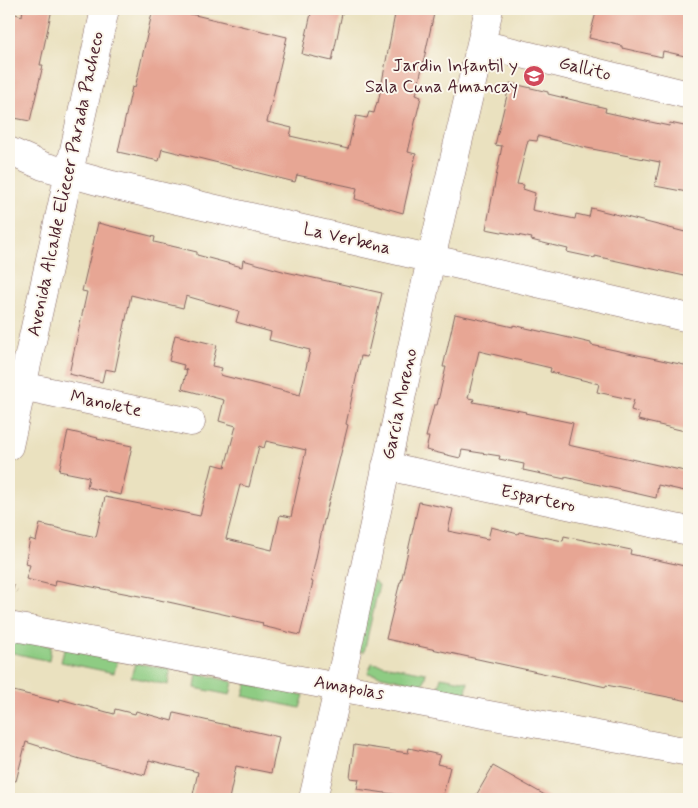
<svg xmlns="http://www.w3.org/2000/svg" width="698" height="808" font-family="Mynerve,sans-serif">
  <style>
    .green { fill: #8ecc83; stroke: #6c7657 }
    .building { fill: #e7a694; fill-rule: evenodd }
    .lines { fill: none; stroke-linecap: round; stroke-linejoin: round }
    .street-casing { stroke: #82635f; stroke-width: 29 }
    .secondary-casing { stroke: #82635f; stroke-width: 29 }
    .path { stroke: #82635f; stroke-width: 3; stroke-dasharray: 4 4; stroke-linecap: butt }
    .street { stroke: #fff; stroke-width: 28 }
    .secondary { stroke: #fff; stroke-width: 28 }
    .labels { text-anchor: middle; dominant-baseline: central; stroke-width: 4; stroke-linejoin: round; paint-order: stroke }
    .poi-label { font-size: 18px; fill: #4a1f2b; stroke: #fbf7ec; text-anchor: end }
    .street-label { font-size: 18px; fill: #4a1f2b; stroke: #fbf7ec }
  </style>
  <rect width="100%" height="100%" fill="#fbf7ec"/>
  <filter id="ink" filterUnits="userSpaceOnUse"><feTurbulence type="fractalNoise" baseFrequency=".02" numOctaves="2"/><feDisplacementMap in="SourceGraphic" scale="10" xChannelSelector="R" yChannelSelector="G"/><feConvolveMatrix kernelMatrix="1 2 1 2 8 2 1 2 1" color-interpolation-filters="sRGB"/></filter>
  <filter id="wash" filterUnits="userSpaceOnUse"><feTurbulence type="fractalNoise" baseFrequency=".0096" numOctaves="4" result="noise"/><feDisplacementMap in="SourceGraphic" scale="20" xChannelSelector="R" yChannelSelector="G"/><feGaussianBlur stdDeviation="1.12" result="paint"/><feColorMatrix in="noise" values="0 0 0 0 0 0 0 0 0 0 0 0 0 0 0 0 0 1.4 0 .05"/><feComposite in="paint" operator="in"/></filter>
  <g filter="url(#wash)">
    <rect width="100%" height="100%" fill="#eae1bf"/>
    <path class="green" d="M373,580L379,585L364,652L356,650Z
      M9,636L51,646L49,661L9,652Z
      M65,646L118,658L114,673L61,662Z
      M135,663L170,669L168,685L131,677Z
      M372,663L426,673L423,685L368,673Z
      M197,673L233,682L230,695L195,688Z
      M441,677L468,682L466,693L438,688Z
      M247,683L304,695L300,708L243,696Z"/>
    <g id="blocks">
      <path class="building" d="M23,9H52L40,65H43L30,121L9,117V12L22,16Z
        M153,9H164L195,15L287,37L267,122L292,128L290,136L348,149L356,116L367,118L369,112L374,113L377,102L378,103L396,9H435L416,95L421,97L408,152L416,154L403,213L355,199L357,188L297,175L295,182L162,149L159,161L118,152L132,87L135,88Z
        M312,9H343L332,61L302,54Z
        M597,9H689V57L663,51L662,57L622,48V46L589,38Z
        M510,83L548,92V94L606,108L605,112L669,126L670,123L689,127V182L687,192L655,186L660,162L587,148L538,136L537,141L528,140L517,184L524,185L523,189L535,193L532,210L575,219L576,214L589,217L591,208L689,233V277L595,256V258L567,252L568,249L531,240L532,238L486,229L502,146L495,145Z
        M98,223L155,237L154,242L197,252V255L242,267L243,260L286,272L382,293L367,357L361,356L346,424L348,425L323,525L311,581L313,582L300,635L262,626L263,623L155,599L56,580L55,586L26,579L30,565L25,564L30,539L36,541L40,524L96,537L105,497L200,516L213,464L225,467L236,426L219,421L224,400L182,389L187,370L183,369L184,365L169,361L175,335L217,345L212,366L222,368L220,375L300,395L310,350L269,340L271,332L236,322L239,311L186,296L183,308L131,295L115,371L105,369L102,382L69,374L87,292L82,291ZM266,441L306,450L291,517L280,515L272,550L226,539L240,485L249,487L259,446L264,448Z
        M455,314L513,327V325L591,343V345L689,366V432L638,420L640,413L631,410L634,400L597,392L599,384L550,372L551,368L479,351L468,398L474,399L473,402L526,412L525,413L573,423L568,445L689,472V492L658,485L656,498L565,477V479L523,470L524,464L499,459L500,456L462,450L460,458L426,450L429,437H426L434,405H437L446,367H443Z
        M68,431L98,438L97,439L132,446L121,495L87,487L89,477L59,471Z
        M419,502L453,509L448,531L488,539L491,527L518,534L519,532L563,541L564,536L631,550L630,554L689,567V701L606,685V687L386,639L400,582H401Z
        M9,690L59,702L60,699L114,714L115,709L135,714L136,711L172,721L174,713L279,737L271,773L236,766L229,799H192L198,772L149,760L145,775L80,759L26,742L16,781L9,780Z
        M354,745L408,753L409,748L440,755L437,764L450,767L442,799H405L406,796L357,789L359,779L350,778Z
        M493,766L552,799H474Z"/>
    </g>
  </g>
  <g filter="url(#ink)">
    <use href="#blocks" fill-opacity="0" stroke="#82635f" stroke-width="1"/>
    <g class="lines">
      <g class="street-casing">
        <path id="street" d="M481,44L689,95
          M9,151L43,166L112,185L689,318
          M22,386L191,422
          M386,466L689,531
          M313,799L346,655L431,259L489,9"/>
      </g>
      <g class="secondary-casing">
        <path id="secondary" d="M9,446L105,9
          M9,626L689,752"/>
      </g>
      <path class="path" d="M9,589L17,591
        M10,597L13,585"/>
      <use href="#street" class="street"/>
      <use href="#secondary" class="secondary"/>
    </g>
  </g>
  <defs>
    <g id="school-disc" transform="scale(1.125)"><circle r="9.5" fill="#d1495b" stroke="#fbf7ec"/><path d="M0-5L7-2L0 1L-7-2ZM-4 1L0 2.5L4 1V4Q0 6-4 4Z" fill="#fff"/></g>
  </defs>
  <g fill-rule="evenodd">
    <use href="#school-disc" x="534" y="76"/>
  </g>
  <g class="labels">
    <g class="poi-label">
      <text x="518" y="66">Jardin Infantil y<tspan x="518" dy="21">Sala Cuna Amancay</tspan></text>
    </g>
    <g class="street-label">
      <text transform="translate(585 69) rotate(14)">Gallito</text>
      <text transform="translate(66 184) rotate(-78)">Avenida Alcalde Eliecer Parada Pacheco</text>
      <text transform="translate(347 239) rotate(13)">La Verbena</text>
      <text transform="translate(106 404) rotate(12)">Manolete</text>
      <text transform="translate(400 404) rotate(-78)">García Moreno</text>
      <text transform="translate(538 499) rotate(12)">Espartero</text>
      <text transform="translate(349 688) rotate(10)">Amapolas</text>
    </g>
  </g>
  <rect width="698" height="808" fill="none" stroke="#fbf7ec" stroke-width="30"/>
</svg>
